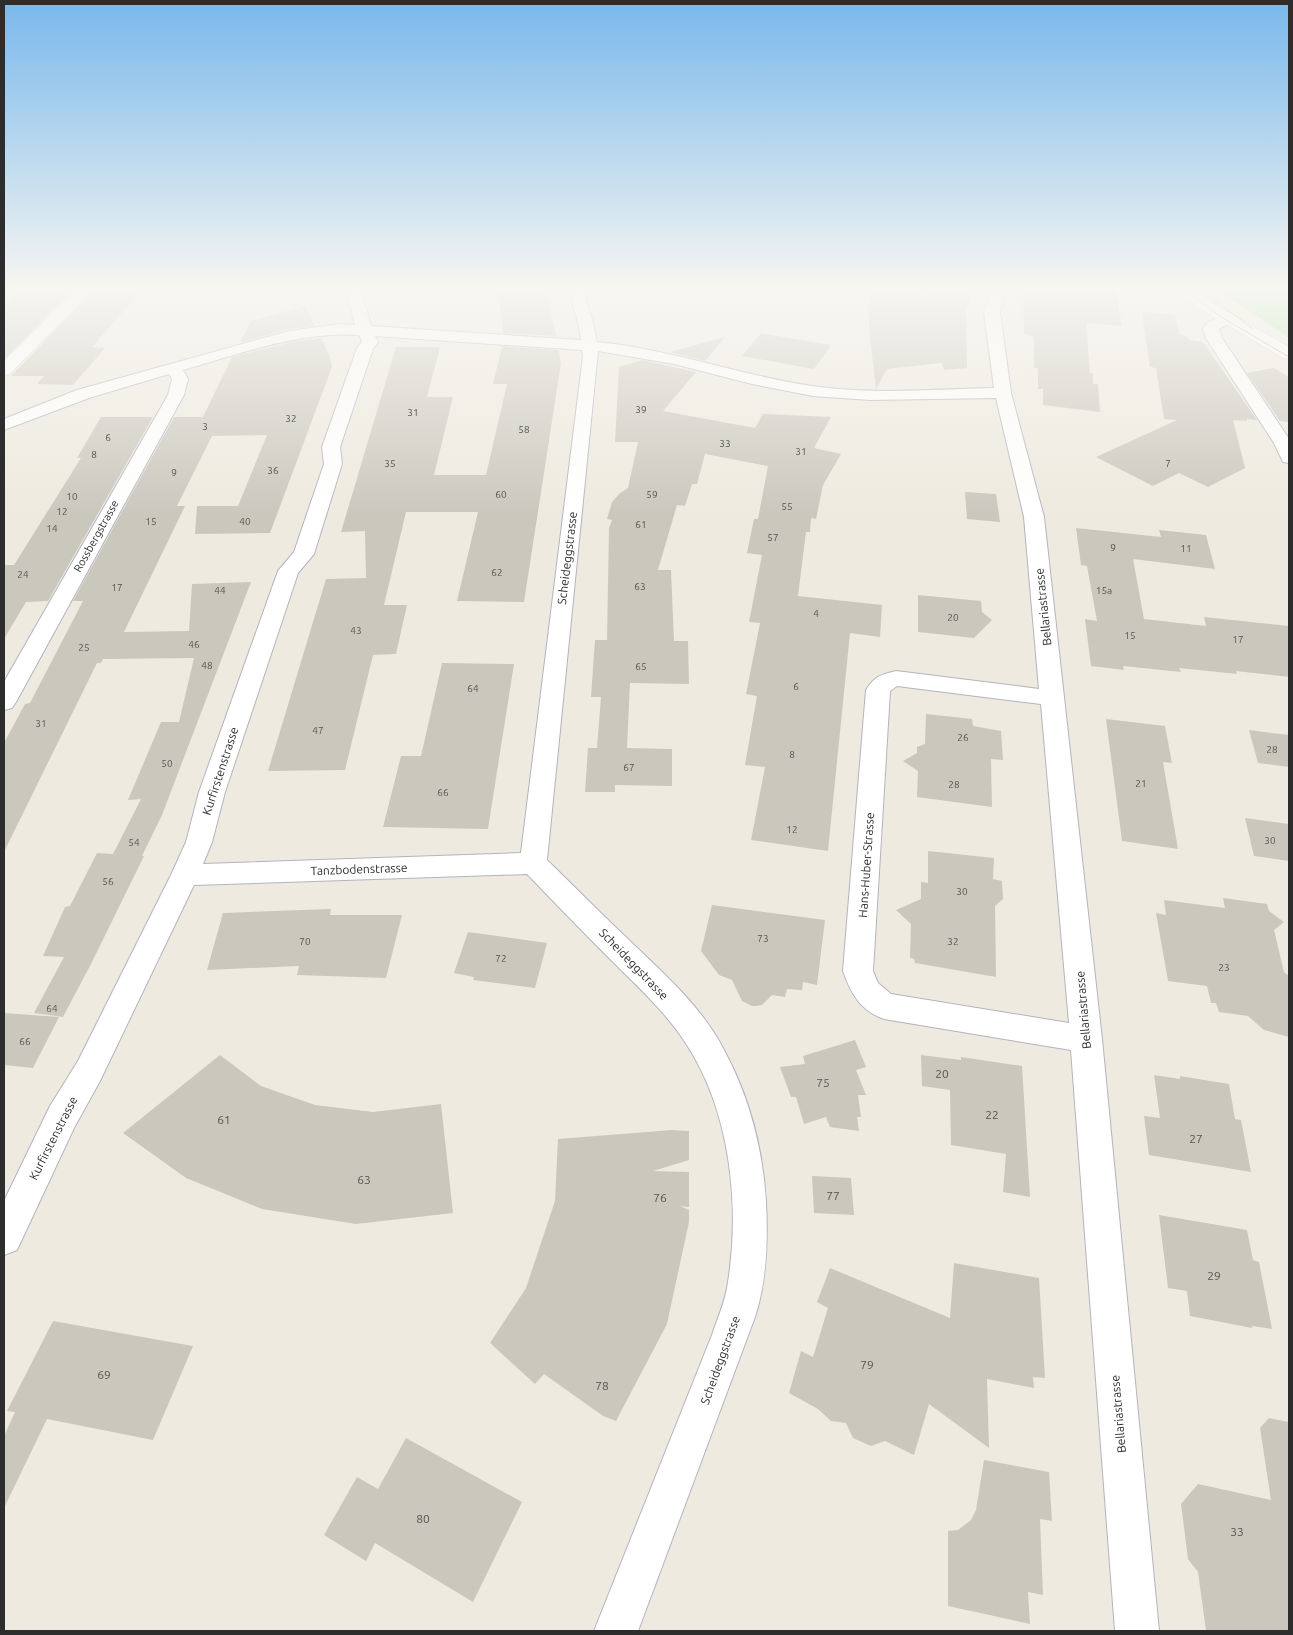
<svg xmlns="http://www.w3.org/2000/svg" width="1293" height="1635" font-family="Ubuntu,sans-serif">
  <style>
    .green { fill: #aae59b }
    .building { fill: #cac8bd }
    .lines { fill: none; stroke-linecap: round; stroke-linejoin: round }
    .street-casing { stroke: #b3b3c0; stroke-width: 2 }
    .secondary-casing { stroke: #b3b3c0; stroke-width: 1 }
    .street { fill: #fff; fill-rule: evenodd }
    .secondary { fill: #fff; fill-rule: evenodd }
    .tram { stroke: #a1a1b7; stroke-width: 1 }
    .labels { text-anchor: middle; dominant-baseline: central; stroke-width: 4.5; stroke-linejoin: round; paint-order: stroke }
    .number-label { font-size: 10px; fill: #545451 }
    .far-street-label { font-size: 11px; fill: #2d2d2d; stroke: #fff }
    .street-label { font-size: 12px; fill: #2d2d2d; stroke: #fff }
    .near-number-label { font-size: 12px; fill: #545451 }
  </style>
  <rect width="100%" height="100%" fill="#eeeadf"/>
  <path class="green" d="M1213,286H1289V338Z"/>
  <path class="building" d="M24,286H76L4,359V305Z
    M98,286H145L92,347L105,348L73,385L37,384L44,376H11Z
    M545,286L556,336L503,333L498,288Z
    M1023,286H1115L1122,326L1086,323L1090,373H1093V384H1098L1100,412L1043,405V389H1038V368H1034V337L1024,334Z
    M869,287L932,296L934,290L972,294L966,312L967,368L944,370L942,363L887,369L876,389L869,329Z
    M305,306L315,326L288,329L240,343L251,321Z
    M1142,312L1175,315L1180,335L1187,336L1189,340L1203,342L1257,420L1247,419V421L1233,420L1245,468L1208,487L1179,473L1153,486L1096,457L1177,420L1164,419L1156,368L1150,367Z
    M761,333L831,345L814,369L742,356Z
    M725,337L705,361L670,352Z
    M321,338L330,357L332,367L270,533L195,534L197,506H238L267,435L212,436L177,506H185L124,632L189,631L192,584L251,582L162,815L142,856H144L92,962L63,1017L34,1013L64,957L43,956L65,907L70,906L97,853L113,854L141,799L128,800L161,722H179L194,658L103,659L101,663H97L4,852V743L25,704L30,703L83,601H73L174,417H203L232,357L292,342Z
    M502,346L558,350L561,363L524,602L457,601L478,512H406L384,605H407L396,654L373,655L345,770L268,771L326,579L366,578L365,531L341,532L396,347H440L427,397H453L434,475H486L507,384H493Z
    M642,360L696,372L663,411L755,428L763,414L831,417L814,448L841,454L823,485L816,519L811,518L810,532H806L798,596L882,605L880,637L850,633L828,851L751,840L765,767L745,765L757,696L746,694L760,623L749,622L762,555L747,553L754,519H758L768,466L705,454L697,484H692L685,506L677,505L658,570H671L674,641H688L689,684L630,683L627,748L672,749V786L615,785V792H585L588,748H597L601,697H591L595,640H607L609,528L612,520L607,519L612,502L620,493L628,488L638,442H615L619,367Z
    M1274,368L1289,377V422L1280,421L1247,373Z
    M101,417H153L48,601L26,602L4,639V565H14L81,458H77Z
    M965,492L996,494L1000,522L967,519Z
    M1076,528L1161,537L1159,530L1206,535L1215,569L1133,559L1144,619L1206,626L1204,617L1289,626V677L1236,671L1237,674L1179,668L1181,672L1123,666L1124,670L1091,666L1085,619L1097,621L1087,566L1081,565Z
    M918,595L981,601L982,612L992,620L974,638L918,632Z
    M442,663L514,664L488,829L383,827L401,756H421Z
    M926,714L972,719L973,726L1001,731L1003,760L991,759L992,807L917,797L918,771L903,761L917,753V747L925,744Z
    M1106,719L1165,726L1172,763L1163,762L1178,849L1122,841Z
    M1249,730L1289,735V767L1258,763Z
    M1245,818L1289,824V861L1254,856Z
    M928,851L994,858L993,879L1002,881L1003,899L995,906L996,977L915,963L914,959L910,958L911,924L896,910L921,899V882L928,883Z
    M1223,898L1267,904L1269,911L1284,922L1274,930L1284,972L1289,976V1037L1264,1030L1248,1016L1219,1012L1216,1003H1211L1207,986L1168,981L1156,913L1166,915L1164,900L1225,908Z
    M712,905L825,920L817,985L803,982L802,990L787,989L785,997L772,995L762,1005L757,1006H752L742,1001L732,980L719,975L701,951Z
    M331,909L330,915H402L386,978L297,975L299,966L207,970L223,913Z
    M468,932L547,943L535,988L473,980L474,977L454,973Z
    M4,1013L59,1017L33,1068L4,1065Z
    M855,1040L866,1067L856,1070L866,1095H858L861,1117H857L859,1131L830,1127L826,1117L804,1124L796,1097H791L780,1067L805,1064L803,1056Z
    M220,1055L261,1086L315,1105L373,1112L441,1104L453,1213L356,1224L262,1209L186,1178L123,1133Z
    M921,1055L961,1060V1057L1022,1066L1030,1197L1003,1192L1006,1154L951,1145L950,1090L922,1086Z
    M1154,1075L1180,1079V1076L1229,1084L1235,1119L1241,1120L1251,1172L1149,1155L1144,1116L1160,1118Z
    M672,1130L689,1131V1160L653,1171L689,1172V1207L680,1206L689,1210V1222L667,1324L616,1421L603,1416L544,1374L535,1384L490,1343L526,1288L555,1201L558,1139Z
    M812,1176L851,1178L854,1215L814,1213Z
    M1159,1215L1247,1230L1253,1260L1259,1262L1272,1329L1252,1326V1328L1190,1316L1187,1291L1168,1288Z
    M954,1263L1039,1278L1045,1378L1033,1377L1034,1388L987,1379L989,1448L929,1404L914,1455L885,1441L871,1446L853,1438L846,1423L831,1421L818,1409L789,1393L801,1351L813,1357L828,1308L817,1302L830,1268L950,1318Z
    M53,1321L193,1346L153,1440L47,1419L4,1508V1436L15,1412L7,1411Z
    M1269,1418L1289,1422V1631H1206L1198,1572L1188,1559L1181,1504L1198,1484L1271,1500L1260,1428Z
    M406,1438L522,1502L473,1602L375,1543L366,1561L324,1535L357,1477L378,1489Z
    M984,1460L1049,1472L1052,1521L1040,1519L1043,1595L1028,1592L1030,1624L948,1606V1531L958,1530L971,1520L976,1510Z"/>
  <g class="lines">
    <g class="street-casing">
      <path id="street" d="M346,286H360L371,326L581,340C579,321 572,305 568,286H582C587,305 594,322 597,342C670,349 739,375 812,386C872,395 934,389 994,388L984,312L989,298L997,286H1012L1003,298L1000,312L1011,393L1044,517L1102,1039L1159,1631H1115L1071,1050L884,1019C861,1011 851,994 843,971L866,690C875,676 880,675 896,671L1039,689L1024,517L996,398L870,400L813,396L752,384L674,364L598,351L547,860C575,887 602,915 631,942C665,975 702,1007 724,1050C749,1096 763,1149 766,1202C768,1241 767,1280 755,1317L638,1631H594L712,1335C717,1320 724,1304 727,1288C741,1208 731,1111 685,1042C664,1010 635,984 609,958C581,930 554,902 527,874L194,885L100,1081L74,1128L17,1250L4,1255V1201L50,1106L78,1061L171,875L186,842L199,792L278,571L294,552L324,464L322,447L357,348L362,342L359,335C299,331 240,354 183,370L188,379L184,395L16,702L12,708L4,710V682L168,395L172,379L169,374L89,398L4,430V419L77,390L289,331L340,324L355,325ZM375,336L582,350L583,356L521,853L203,864L212,842L225,792L298,573L314,554L342,464L340,447L373,349L378,342ZM897,686L1041,704L1069,1023L891,994L878,983L873,971L890,691Z
        M1229,313L1234,315L1237,318L1234,321L1219,329L1222,338L1289,439V463L1283,462L1274,443L1206,338L1203,329L1207,323Z"/>
    </g>
    <g class="secondary-casing">
      <path id="secondary" d="M79,286H96L10,374L4,375V361Z
        M1174,286H1191L1209,301L1289,347V359L1283,358L1197,307Z"/>
    </g>
    <use href="#street" class="street"/>
    <use href="#secondary" class="secondary"/>
    <path class="tram" d="M1180,286L1221,317L1289,357
      M1196,286L1253,329"/>
  </g>
  <linearGradient id="sky" x2="0" y2="1"><stop stop-color="#78b8ec"/><stop offset="0.56" stop-color="#f7f6f1"/><stop offset="1" stop-color="#f7f6f1" stop-opacity="0"/></linearGradient>
  <rect width="1293" height="515" fill="url(#sky)"/>
  <g class="labels">
    <g class="number-label">
      <text x="641" y="409">39</text>
      <text x="413" y="412">31</text>
      <text x="291" y="418">32</text>
      <text x="205" y="426">3</text>
      <text x="524" y="429">58</text>
      <text x="108" y="437">6</text>
      <text x="725" y="443">33</text>
      <text x="801" y="451">31</text>
      <text x="94" y="454">8</text>
      <text x="390" y="463">35</text>
      <text x="1168" y="463">7</text>
      <text x="273" y="470">36</text>
      <text x="174" y="472">9</text>
      <text x="501" y="494">60</text>
      <text x="652" y="494">59</text>
      <text x="72" y="496">10</text>
      <text x="787" y="506">55</text>
      <text x="62" y="511">12</text>
      <text x="151" y="521">15</text>
      <text x="245" y="521">40</text>
      <text x="641" y="524">61</text>
      <text x="52" y="528">14</text>
      <text x="773" y="537">57</text>
      <text x="1113" y="547">9</text>
      <text x="1186" y="548">11</text>
      <text x="497" y="572">62</text>
      <text x="23" y="574">24</text>
      <text x="640" y="586">63</text>
      <text x="117" y="587">17</text>
      <text x="220" y="590">44</text>
      <text x="1104" y="590">15a</text>
      <text x="816" y="613">4</text>
      <text x="953" y="617">20</text>
      <text x="356" y="630">43</text>
      <text x="1130" y="635">15</text>
      <text x="1238" y="639">17</text>
      <text x="194" y="644">46</text>
      <text x="84" y="647">25</text>
      <text x="207" y="665">48</text>
      <text x="641" y="666">65</text>
      <text x="796" y="686">6</text>
      <text x="473" y="688">64</text>
      <text x="41" y="723">31</text>
      <text x="318" y="730">47</text>
      <text x="963" y="737">26</text>
      <text x="1272" y="749">28</text>
      <text x="792" y="754">8</text>
      <text x="167" y="763">50</text>
      <text x="629" y="767">67</text>
      <text x="1141" y="783">21</text>
      <text x="954" y="784">28</text>
      <text x="443" y="792">66</text>
      <text x="792" y="829">12</text>
      <text x="1270" y="840">30</text>
      <text x="134" y="842">54</text>
      <text x="108" y="881">56</text>
      <text x="962" y="891">30</text>
      <text x="763" y="938">73</text>
      <text x="305" y="941">70</text>
      <text x="953" y="941">32</text>
      <text x="501" y="958">72</text>
      <text x="1224" y="967">23</text>
      <text x="52" y="1008">64</text>
      <text x="25" y="1041">66</text>
    </g>
    <g class="far-street-label">
      <text transform="translate(96 536) rotate(-61)">Rossbergstrasse</text>
    </g>
    <g class="street-label">
      <text transform="translate(567 558) rotate(-83)">Scheideggstrasse</text>
      <text transform="translate(1043 607) rotate(-96)">Bellariastrasse</text>
      <text transform="translate(220 771) rotate(-72)">Kurfirstenstrasse</text>
      <text transform="translate(866 865) rotate(-86)">Hans-Huber-Strasse</text>
      <text transform="translate(359 869) rotate(-2)">Tanzbodenstrasse</text>
      <text transform="translate(634 964) rotate(46)">Scheideggstrasse</text>
      <text transform="translate(1083 1010) rotate(-95)">Bellariastrasse</text>
      <text transform="translate(53 1138) rotate(-63)">Kurfirstenstrasse</text>
      <text transform="translate(720 1360) rotate(-70)">Scheideggstrasse</text>
      <text transform="translate(1118 1414) rotate(-95)">Bellariastrasse</text>
    </g>
    <g class="near-number-label">
      <text x="942" y="1073">20</text>
      <text x="823" y="1082">75</text>
      <text x="992" y="1114">22</text>
      <text x="224" y="1119">61</text>
      <text x="1196" y="1138">27</text>
      <text x="364" y="1179">63</text>
      <text x="833" y="1195">77</text>
      <text x="660" y="1197">76</text>
      <text x="1214" y="1275">29</text>
      <text x="867" y="1364">79</text>
      <text x="104" y="1374">69</text>
      <text x="602" y="1385">78</text>
      <text x="423" y="1518">80</text>
      <text x="1237" y="1531">33</text>
    </g>
  </g>
  <rect width="1293" height="1635" fill="none" stroke="#2d2d2d" stroke-width="10"/>
</svg>
